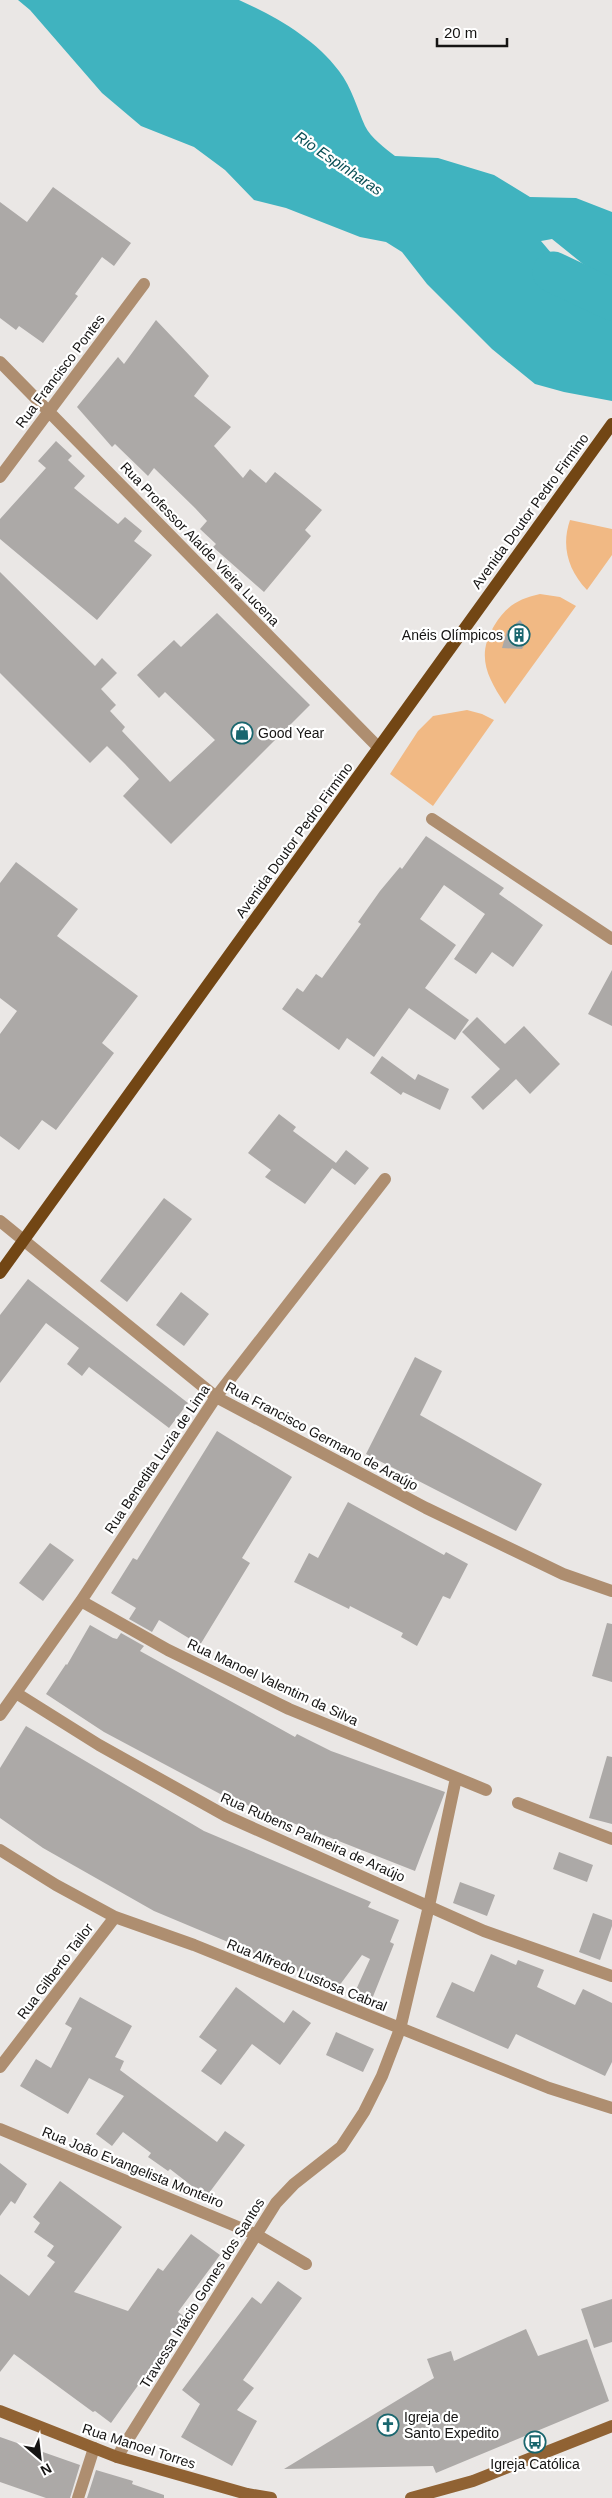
<svg xmlns="http://www.w3.org/2000/svg" width="612" height="2498" font-family="Arial,sans-serif">
  <style>
    .green { fill: #f1b984 }
    .water { fill: #40b3bf }
    .lines { fill: none; stroke-linecap: round; stroke-linejoin: round }
    .river { stroke: #40b3bf; stroke-width: 41 }
    .building { fill: #aca9a7 }
    .street { stroke: #ae8e70; stroke-width: 12 }
    .secondary { stroke: #906233; stroke-width: 12 }
    .primary { stroke: #724614; stroke-width: 12 }
    .labels { text-anchor: middle; dominant-baseline: central; stroke-width: 4.5; stroke-linejoin: round; paint-order: stroke }
    .street-label { font-size: 14px; fill: #151413; stroke: #fff }
    .poi-label { font-size: 14px; fill: #151413; stroke: #fff; text-anchor: start }
    .water-label { font-size: 15px; font-style: italic; fill: #0a4f55; stroke: #fff }
  </style>
  <rect width="100%" height="100%" fill="#eae7e5"/>
  <path class="green" d="M570,520L612,529V555L587,590C568,570 561,546 570,520Z
    M540,594L560,597L576,606L505,704C487,677 476,656 494,626C506,606 518,599 540,594Z
    M467,710L482,714L494,720L433,806L390,774L418,731L433,716Z"/>
  <path class="water" d="M18,0H239C276,17 314,38 339,71C352,88 357,108 365,126C371,138 385,148 395,156L438,158L494,175L530,197L576,198L612,212V281L583,264L552,239L541,241L563,267L612,301V401L564,392L535,384L492,349L427,284L402,252L386,242L360,237L286,208L254,200L225,170L194,147L141,126L102,93L30,10Z"/>
  <g class="lines">
    <path class="river" d="M553,272L612,300"/>
  </g>
  <path class="building" d="M53,187L131,243L114,266L102,257L75,294L78,296L43,343L19,326L16,330L0,318V202L27,222Z
    M156,320L209,376L194,396L231,427L214,446L243,478L250,469L266,483L275,472L322,510L305,530L311,536L264,592L213,547L216,544L200,529L207,521L195,508L154,468L148,476L115,444L112,447L77,407L118,357L124,364Z
    M56,441L72,456L68,460L85,476L74,488L118,524L125,517L142,531L134,541L152,555L97,620L0,539V519L46,468L38,461Z
    M0,572L95,666L102,658L117,673L101,689L116,705L110,711L125,727L122,731L170,782L215,740L165,692L159,698L137,675L174,640L181,647L217,613L310,705L171,844L123,796L139,779L125,764L107,746L90,763L0,673Z
    M520,620L531,634L522,649L502,648L507,631Z
    M426,836L504,888L499,894L543,925L513,967L492,952L476,974L454,959L485,914L444,885L420,919L456,945L425,988L469,1020L455,1040L409,1008L374,1057L347,1038L339,1050L282,1009L297,988L303,992L316,974L322,978L361,924L358,922L380,891L400,867L402,869Z
    M16,862L78,909L57,936L138,996L102,1043L114,1053L56,1130L42,1120L19,1150L0,1136V1034L17,1011L0,998V883Z
    M612,970V1026L588,1014Z
    M477,1017L505,1044L524,1026L560,1064L530,1094L516,1079L483,1110L471,1097L500,1069L462,1032Z
    M382,1056L415,1080L418,1074L449,1089L440,1110L403,1092L401,1095L370,1073Z
    M279,1114L296,1127L293,1131L336,1163L305,1204L265,1177L271,1170L248,1153Z
    M346,1150L369,1168L355,1185L332,1168Z
    M164,1198L192,1219L127,1302L100,1281Z
    M28,1279L188,1403L169,1428L89,1367L82,1376L67,1364L79,1348L46,1323L0,1383V1315Z
    M181,1292L209,1314L184,1346L156,1325Z
    M415,1357L442,1371L420,1415L542,1484L516,1531L366,1454Z
    M217,1431L292,1477L242,1558L250,1563L200,1645L159,1620L152,1632L129,1619L136,1608L111,1593L133,1558L137,1560Z
    M348,1502L444,1555L446,1552L468,1564L450,1599L443,1596L417,1646L401,1637L403,1633L350,1606L349,1609L294,1582L309,1553L318,1558Z
    M50,1543L74,1560L43,1601L19,1583Z
    M607,1623L612,1624V1682L592,1676Z
    M90,1625L113,1638L117,1639L121,1633L144,1646L140,1651L295,1737L297,1734L331,1751L445,1792L415,1871L224,1796L104,1732L46,1694L66,1664L67,1665Z
    M26,1726L204,1831L371,1902L368,1907L399,1920L390,1942L394,1944L372,1999L355,1992L370,1959L362,1955L339,1986L316,1979L154,1911L43,1848L0,1818V1768Z
    M607,1756L612,1757V1824L589,1818Z
    M559,1852L593,1865L587,1882L553,1869Z
    M460,1882L495,1895L487,1916L453,1903Z
    M593,1913L612,1920V1926L600,1960L579,1952Z
    M491,1954L516,1965L518,1960L544,1970L537,1987L575,2005L583,1989L612,2003V2062L605,2076L516,2034L508,2049L436,2017L452,1982L474,1992Z
    M236,1987L284,2023L293,2010L311,2023L280,2065L252,2044L221,2085L201,2071L217,2050L199,2037Z
    M80,1997L132,2026L115,2057L124,2061L120,2070L217,2142L225,2131L245,2145L206,2197L170,2169L168,2171L148,2157L151,2153L123,2132L112,2146L96,2134L124,2096L89,2078L68,2114L20,2086L36,2059L51,2068L72,2028L65,2024Z
    M336,2032L374,2049L363,2072L326,2055Z
    M0,2163L27,2184L15,2204L11,2201L0,2216Z
    M60,2181L122,2227L74,2292L128,2311L158,2268L163,2271L191,2234L220,2255L178,2312L185,2317L168,2339L170,2341L111,2423L95,2411L93,2412L14,2354L0,2372V2274L29,2296L55,2262L47,2256L54,2246L34,2232L40,2223L33,2217Z
    M278,2281L302,2298L243,2380L254,2388L237,2410L257,2421L232,2466L181,2437L200,2404L182,2390L252,2297L261,2304Z
    M612,2299V2342L594,2348L581,2309Z
    M526,2329L538,2356L587,2339L609,2401L436,2473L433,2466L284,2469L434,2378L427,2359L451,2351L454,2361Z
    M0,2437L80,2465L70,2498H46L0,2482Z
    M96,2470L133,2481L132,2484L164,2495V2498H87Z"/>
  <g class="lines">
    <path class="street" d="M0,362L378,747
      M0,477L144,284
      M432,819L612,939
      M0,1221L216,1397L426,1508L563,1574L612,1591
      M81,1601L168,1650L289,1709L486,1790
      M16,1693L99,1745L226,1816L484,1931L612,1976
      M0,1715L81,1601L216,1397L385,1179
      M518,1803L612,1839
      M0,1850L56,1885L115,1917L194,1945L549,2088L612,2108
      M0,2067L115,1917
      M0,2129L255,2234L306,2264
      M117,2457L276,2203L294,2184L341,2147L364,2112L382,2076L400,2029L429,1906L456,1778
      M78,2498L94,2448"/>
    <path class="secondary" d="M0,2411L117,2457L247,2494L271,2498
      M411,2498L473,2481L612,2426"/>
    <path class="primary" d="M0,1273L612,424"/>
  </g>
  <defs>
    <g id="building-ring" transform="scale(1.125)"><circle r="9.5" fill="#fff" stroke="#19666e" stroke-width="1.5"/><path d="M-4-6H4V6H1V3H-1V6H-4ZM-2.5-4.3h1.7v1.8h-1.7ZM.8-4.3h1.7v1.8H.8ZM-2.5-1h1.7V.8h-1.7ZM.8-1h1.7V.8H.8Z" fill="#19666e"/></g>
    <g id="shop-ring" transform="scale(1.125)"><circle r="9.5" fill="#fff" stroke="#19666e" stroke-width="1.5"/><path d="M-5-2.5h2.3a2.7 3.5 0 0 1 5.4 0H5L5.5 6h-11ZM-1.5-2.5h3a1.5 2.3 0 0 0-3 0Z" fill="#19666e"/></g>
    <g id="church-ring" transform="scale(1.125)"><circle r="9.5" fill="#fff" stroke="#19666e" stroke-width="1.5"/><path d="M-1.2-6h2.4v3.5h3.3v2.4h-3.3V6h-2.4V-.1h-3.3v-2.4h3.3Z" fill="#19666e"/></g>
    <g id="bus-ring" transform="scale(1.125)"><circle r="9.5" fill="#fff" stroke="#19666e" stroke-width="1.5"/><path d="M-5-6H5V4H4V6H2V4H-2V6H-4V4H-5ZM-3.5-4V0h7V-4ZM-3.5 1.2v1.5H-2V1.2ZM2 1.2v1.5H3.5V1.2Z" fill="#19666e"/></g>
  </defs>
  <g fill-rule="evenodd">
    <use href="#building-ring" x="519" y="635"/>
    <use href="#shop-ring" x="242" y="733"/>
    <use href="#church-ring" x="388" y="2425"/>
    <use href="#bus-ring" x="535" y="2442"/>
  </g>
  <g class="labels">
    <g class="street-label">
      <text transform="translate(60 371) rotate(-53)">Rua Francisco Pontes</text>
      <text transform="translate(530 511) rotate(-54)">Avenida Doutor Pedro Firmino</text>
      <text transform="translate(200 544) rotate(46)">Rua Professor Alaíde Vieira Lucena</text>
      <text transform="translate(294 840) rotate(-54)">Avenida Doutor Pedro Firmino</text>
      <text transform="translate(322 1436) rotate(28)">Rua Francisco Germano de Araújo</text>
      <text transform="translate(157 1459) rotate(-56)">Rua Benedita Luzia de Lima</text>
      <text transform="translate(273 1682) rotate(25)">Rua Manoel Valentim da Silva</text>
      <text transform="translate(313 1837) rotate(24)">Rua Rubens Palmeira de Araújo</text>
      <text transform="translate(55 1971) rotate(-53)">Rua Gilberto Tailor</text>
      <text transform="translate(307 1975) rotate(22)">Rua Alfredo Lustosa Cabral</text>
      <text transform="translate(133 2167) rotate(22)">Rua João Evangelista Monteiro</text>
      <text transform="translate(202 2293) rotate(-58)">Travessa Inácio Gomes dos Santos</text>
      <text transform="translate(139 2446) rotate(18)">Rua Manoel Torres</text>
    </g>
    <g class="poi-label">
      <text x="503" y="635" text-anchor="end">Anéis Olímpicos</text>
      <text x="258" y="733">Good Year</text>
      <text x="404" y="2417">Igreja de<tspan x="404" dy="16">Santo Expedito</tspan></text>
      <text x="535" y="2464" text-anchor="middle">Igreja Católica</text>
    </g>
    <g class="water-label">
      <text transform="translate(339 163) rotate(34)">Rio Espinharas</text>
    </g>
  </g>
  <g transform="translate(40 2458) rotate(152)" stroke="#ffffff" stroke-width="4" paint-order="stroke">
  <path d="M0-4L9 19L0 12L-9 19Z" fill="#151413"/>
  <text y="-8" font-size="14" font-weight="bold" text-anchor="middle" fill="#151413">N</text>
  </g>
  <path d="M437 38v8h70v-8" fill="none" stroke="#151413" stroke-width="2.5"/>
  <text x="444" y="38" font-size="15" fill="#151413" stroke="#ffffff" stroke-width="4" paint-order="stroke">20 m</text>
</svg>
